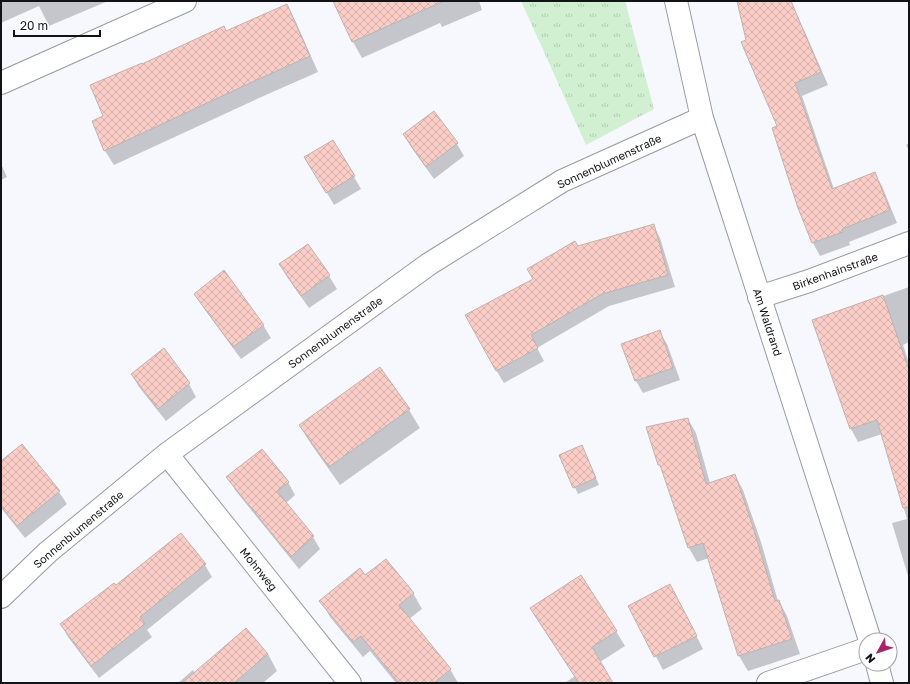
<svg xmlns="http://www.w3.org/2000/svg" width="910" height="684" font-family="'Golos Text',sans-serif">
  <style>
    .park { fill: url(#park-tufts) }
    .shadow { fill: #0003 }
    .building { fill: url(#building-cross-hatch); stroke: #bfb3b1 }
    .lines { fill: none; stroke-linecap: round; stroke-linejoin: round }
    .minor-casing { stroke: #989aa3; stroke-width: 24 }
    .minor { stroke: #fff; stroke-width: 22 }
    .labels { text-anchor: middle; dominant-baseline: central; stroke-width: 4; stroke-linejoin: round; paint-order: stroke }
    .street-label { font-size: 11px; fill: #121316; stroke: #fff }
  </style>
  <defs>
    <pattern id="park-tufts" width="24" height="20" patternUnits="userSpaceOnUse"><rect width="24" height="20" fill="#d1f0d1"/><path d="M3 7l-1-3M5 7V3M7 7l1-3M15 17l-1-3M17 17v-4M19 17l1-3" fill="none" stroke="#b2cdb3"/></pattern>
    <pattern id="building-cross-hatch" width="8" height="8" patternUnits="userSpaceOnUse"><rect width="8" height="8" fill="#facec7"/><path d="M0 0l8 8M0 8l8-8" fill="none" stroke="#d5b0aa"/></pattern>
  </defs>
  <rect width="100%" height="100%" fill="#f6f8fe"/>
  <path class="park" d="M521,1H625L654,109L586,145Z"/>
  <path class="shadow" d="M1,1H108L49,26L39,6L1,23Z
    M334,1H479L482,10L442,27L440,23L362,58L353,42Z
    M738,1H788L805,32L828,85L802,96L834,189L874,173L882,186L897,223L849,242L850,245L820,256L813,243L773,128L778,127L747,40Z
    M287,5L295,20L318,72L259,98L114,165L105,151L93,122L104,116L142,65L226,32Z
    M404,135L457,144L464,156L434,179L411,147Z
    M333,141L361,189L334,205L306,157Z
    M909,143V151L906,145Z
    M1,164L7,177L1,180Z
    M653,225L660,238L675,287L609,306L537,348L544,361L504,383L496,370L577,247Z
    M308,245L329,276L337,289L309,308L287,277L280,264Z
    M909,287V342L903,345L909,363V579L892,523L907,519L882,434L858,442L851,429L813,321Z
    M195,294L263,325L271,338L241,359L203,307Z
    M659,331L667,344L680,380L643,393L636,381Z
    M163,350L189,384L196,397L166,421L139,387L132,375Z
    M379,368L409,410L420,428L340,485L311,444L300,426Z
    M688,419L696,433L710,483L735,475L743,490L761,542L778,601H779L787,616L800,654L748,671L739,656L709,558L697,562L689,548L664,473L659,465Z
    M22,445L59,492L67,504L25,538L1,508V462Z
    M585,453L599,485L578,494L560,456Z
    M228,477L288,482L295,495L286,503L313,537L320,549L299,569L235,490Z
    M205,565L212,577L147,630L152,637L99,678L68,637L61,624L115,587Z
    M365,577L413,593L422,609L409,619L450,669L458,683H396L370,651L363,657L330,617L321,601Z
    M677,598L703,649L663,670L629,606Z
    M540,623L616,631L625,646L600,662L612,683H565L575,676Z
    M268,654L277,671L263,683H178L193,670L195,673Z"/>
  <path class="building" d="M333,1H444L352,42Z
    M737,1H791L821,72L795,83L832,189L875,172L890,210L842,229L843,232L812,243L798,208L772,128L777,126L741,42L746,40Z
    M287,4L310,56L250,83L104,151L92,121L103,116L90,85L142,63V64L224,26L226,31Z
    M434,111L458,143L426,167L403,134Z
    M333,140L355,176L326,193L304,157Z
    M654,224L668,275L602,294L531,335L538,348L496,371L465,315L533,279L527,269L575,241L578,246Z
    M308,244L330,275L301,296L279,264Z
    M224,270L264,325L233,347L194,294Z
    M883,295L909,370V507L903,508L877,420L850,429L812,320Z
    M660,330L673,368L635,381L621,344Z
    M164,348L190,383L158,409L131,374Z
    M380,367L410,409L329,467L299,425Z
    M688,418L706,484L735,474L753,527L775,601L779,600L792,639L738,656L703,543L688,548L660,465H658L646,427Z
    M22,444L60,491L17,526L1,506V461Z
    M582,445L596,478L573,488L559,455Z
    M262,449L289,482L277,491L314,536L291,557L226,477Z
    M181,533L206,564L140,617L145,624L91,666L60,624L114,583L116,585Z
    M386,559L414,593L399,605L451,669L434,683H399L361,636L353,642L319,601L360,568L365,575Z
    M581,575L617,631L592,647L613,683H579L530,608Z
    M670,584L697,636L654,657L628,606Z
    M246,628L268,654L234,683H182Z"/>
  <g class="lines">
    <g class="minor-casing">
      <path id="minor" d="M676,1L702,118L870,640
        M1,83L185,1
        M759,297L809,281L909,243
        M167,454L350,683
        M1,597L48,552L167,454L429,264L562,181L702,118
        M877,664L882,683
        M768,683L866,649"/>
    </g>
    <use href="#minor" class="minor"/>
  </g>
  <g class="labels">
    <g class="street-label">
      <text transform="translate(609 161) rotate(-25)">Sonnenblumenstraße</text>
      <text transform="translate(835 271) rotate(-20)">Birkenhainstraße</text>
      <text transform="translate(768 322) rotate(72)">Am Waldrand</text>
      <text transform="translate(335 332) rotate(-36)">Sonnenblumenstraße</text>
      <text transform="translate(78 529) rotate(-40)">Sonnenblumenstraße</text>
      <text transform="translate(259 569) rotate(51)">Mohnweg</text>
    </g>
  </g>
  <rect width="910" height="684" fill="none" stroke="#121316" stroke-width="4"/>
  <g transform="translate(878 652) rotate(230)"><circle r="19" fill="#ffffff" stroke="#a0a1a2"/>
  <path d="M0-3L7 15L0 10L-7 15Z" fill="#a8216a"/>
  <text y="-6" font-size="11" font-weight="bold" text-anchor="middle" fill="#121316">N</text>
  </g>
  <path d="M14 30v6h86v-6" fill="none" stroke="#121316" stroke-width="2"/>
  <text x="20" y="30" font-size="12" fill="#121316" stroke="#ffffff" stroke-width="3" paint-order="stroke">20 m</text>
</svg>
